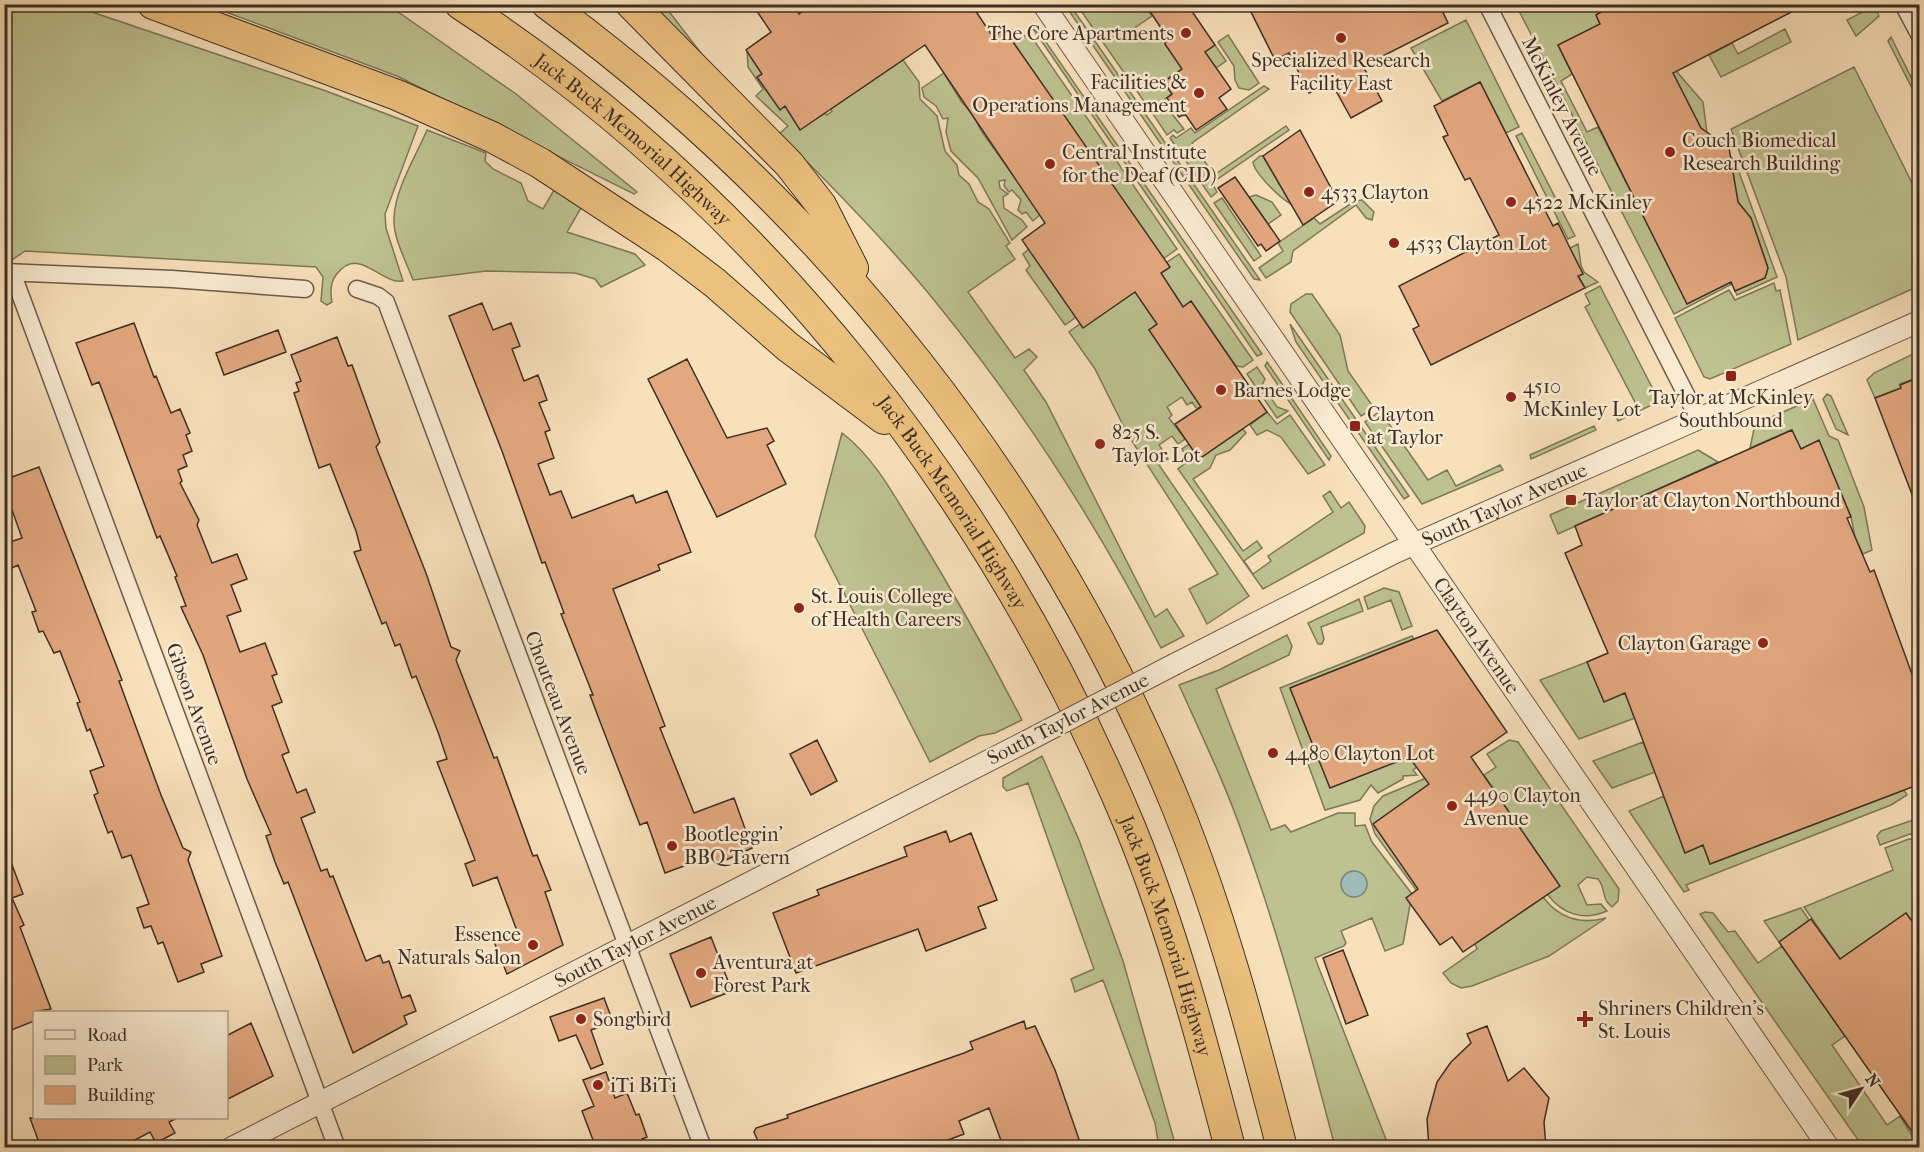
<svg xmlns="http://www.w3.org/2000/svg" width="1924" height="1152" font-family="'IM FELL French Canon',serif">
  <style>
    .green { fill: #bdc290; stroke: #7d785a; stroke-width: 1.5 }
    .water { fill: #9ebcb5; stroke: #77847b; stroke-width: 1.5 }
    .building { fill: #e4a880; stroke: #3d2f25; stroke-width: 1.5 }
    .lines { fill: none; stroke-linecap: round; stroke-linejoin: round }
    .minor-casing { stroke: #6c5b4a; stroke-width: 19 }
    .tertiary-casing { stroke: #6c5b4a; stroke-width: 23 }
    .motorway-casing { stroke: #3d2f25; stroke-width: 32 }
    .minor { stroke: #faebd2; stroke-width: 16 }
    .tertiary { stroke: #faebd2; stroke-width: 21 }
    .motorway { stroke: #ecc07d; stroke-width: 30 }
    .tertiary-bridge-casing { stroke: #6c5b4a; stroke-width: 23; stroke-linecap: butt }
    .tertiary-bridge { stroke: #faebd2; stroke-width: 21 }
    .poi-dot { fill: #8f2418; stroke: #faebd2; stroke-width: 2 }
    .labels { text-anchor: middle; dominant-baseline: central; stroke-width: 5; stroke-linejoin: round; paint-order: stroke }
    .poi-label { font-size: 20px; fill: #3d2f25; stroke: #faebd2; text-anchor: start }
    .street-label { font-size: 20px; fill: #3d2f25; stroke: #faebd2 }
  </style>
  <rect width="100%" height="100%" fill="#f8e0ba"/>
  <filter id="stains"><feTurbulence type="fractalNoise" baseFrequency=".00333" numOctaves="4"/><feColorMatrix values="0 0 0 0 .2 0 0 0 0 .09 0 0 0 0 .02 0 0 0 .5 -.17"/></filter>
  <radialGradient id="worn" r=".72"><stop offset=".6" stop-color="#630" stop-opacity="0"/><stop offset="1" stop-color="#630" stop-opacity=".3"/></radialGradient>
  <path class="green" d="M20,4L61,5L80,8L326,91L418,126L385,214L386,228L403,281C380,285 359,244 336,275C330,283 330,292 332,302L327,305L321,301L323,277L316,267L25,251L9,262L5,261V7Z
    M207,5H388L516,94L637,192L634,194L397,76Z
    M650,5H664L704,57Z
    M1065,5H1070L1260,280L1254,279Z
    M1077,5H1144L1152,16L1133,29L1142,42L1162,29L1167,37L1165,44L1173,55L1215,45L1226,61L1216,68L1205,53L1164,81L1172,94L1150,110Z
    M1516,5H1614L1596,15L1600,25L1558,45L1572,74L1561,81L1587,132L1598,127L1687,303L1731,282L1732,284L1674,314Z
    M1874,6L1879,16L1856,36L1847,20Z
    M1466,20L1519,127L1506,133L1480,82L1442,101L1411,48Z
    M1007,28L1033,39L1177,249L1163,259L1004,29Z
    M1785,29L1791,42L1721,77L1709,55L1732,43L1738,54Z
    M1034,30L1039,32L1262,354L1257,356Z
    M1228,35L1259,83L1249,90L1239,88L1235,80L1234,66L1218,42Z
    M1891,37L1919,93V102L1888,41Z
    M747,51L762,74L757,78L780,109L785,106L800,129L825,113L827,115L832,111L831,109L903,60L919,82L920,99L937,116L945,151L957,165L959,175L969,184L978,202L989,209L1010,243L1006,246L1015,259L968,292L1015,358L1029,349L1037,357L1024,370L1046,402L1155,617L1167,609L1184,636L1161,648C1097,524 1022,408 934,300C886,241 833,187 779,134L788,126L756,96L763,89L748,67Z
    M1665,58L1703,102L1707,133L1701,128Z
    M1854,67L1919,197V286L1798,340L1786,277L1731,129Z
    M944,73L961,101L972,114L982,132L1041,214L1033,221L1026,212L1022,214L1018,210L1021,200L1012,190L1009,192L1004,186L1005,180L999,181L1000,188L1008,194L1003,197L1004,208L1022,220L1027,227L1012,240L978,178L951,151L946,132L948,118L943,119L936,106L924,97L922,88Z
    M1264,86L1269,89L1192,143L1214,175L1286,126L1289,130L1212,183L1217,192L1211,197L1170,138L1173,135L1176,138L1191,128L1195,133Z
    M1165,105L1184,129L1177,133L1174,130L1167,135L1153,114Z
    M427,130L486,153L485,161L493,169L521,183L528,201L543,209L554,190L581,208L567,232L635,254L645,265L601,287L595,279L575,273L486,271L413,280C406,261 393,238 394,218C395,189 416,156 427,130Z
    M1522,133L1575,236L1568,239L1516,136Z
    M1260,156H1263L1291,204C1281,199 1254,173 1253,162Z
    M1730,156L1735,161L1777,277L1737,295L1735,291L1765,278L1768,268L1751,218L1738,202Z
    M1256,195L1272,202L1281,215L1268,224L1249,197Z
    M1222,198L1261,256L1254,261L1214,203Z
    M1362,200L1374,212L1372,220L1366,218L1356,205L1293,251L1291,262L1266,278L1259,268L1283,251L1278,243L1314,218L1320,224L1355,201Z
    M1578,244L1581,265L1584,272L1598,282L1585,288L1578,276L1583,274L1570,248Z
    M1029,249L1076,317L1065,325L1026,270L1030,266L1023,254Z
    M1179,254L1253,360L1243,367L1236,366L1191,301L1183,307L1174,293L1148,311L1157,324L1149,330L1201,406L1197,409L1192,402L1187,405L1182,397L1167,407L1172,415L1169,418L1185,439L1178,444L1172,436L1159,445L1168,459L1159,465L1249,596L1207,624L1189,589L1218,574L1128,435L1095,369L1069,332L1080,324L1083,327L1169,268L1166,263Z
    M1774,283L1776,291L1780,290L1791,344L1710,379L1704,377L1675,318L1729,290L1735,300Z
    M1600,286L1657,397L1654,399L1656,403L1618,421L1616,416L1637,406L1585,307L1590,304L1585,294Z
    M1306,294H1312L1340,335L1348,371L1374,408L1361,416L1290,312L1291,304Z
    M1290,324L1409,496L1404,499L1296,342Z
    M1915,353L1919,363V377L1900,384L1901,388L1875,398L1867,380L1874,373Z
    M1267,362L1331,456L1329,460L1265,366Z
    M1257,367L1265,379L1262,385L1264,388L1277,407L1288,411L1277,418L1247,374Z
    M1827,394L1831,396L1848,435L1836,429L1823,399Z
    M1813,399L1829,436L1838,440L1864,507L1872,550L1863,554L1855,537L1851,517L1819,441L1801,449L1791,430L1750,448L1755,424Z
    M1380,411L1428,480L1447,470L1456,486L1500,465L1503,470L1422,504L1365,422Z
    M1267,412L1277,424L1290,415L1325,465L1308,474L1281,437L1267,430L1257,435L1250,425Z
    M1594,426L1596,430L1531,459L1530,455Z
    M1243,429L1246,433L1230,450L1216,455L1210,468L1193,479L1243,551L1257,541L1262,548L1244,561L1253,574L1271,561L1268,556L1333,512L1323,496L1330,491L1341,508L1349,502L1365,526L1364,533L1263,589L1178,469L1189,460L1182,449L1189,444L1199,459Z
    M842,433C874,457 895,497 916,531C954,593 989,656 1022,720L995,733L979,736L930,762L815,536Z
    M1698,450L1718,462L1558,534L1550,515Z
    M1384,588L1399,592L1412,626L1402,630L1391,600L1368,609L1364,597Z
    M1359,599L1363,611L1321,627L1324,639L1322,644H1318L1308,623Z
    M1287,635L1292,646L1289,655L1216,689L1271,830L1285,825L1291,832L1338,813H1355V826L1365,825L1372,842L1412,894L1403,944L1385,951L1372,918L1341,931L1346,943L1344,946L1315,958L1389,1147H1335C1308,1044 1281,941 1245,841C1227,788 1202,736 1179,685L1219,670Z
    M1412,636L1414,639L1290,688L1330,787L1409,757L1417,767L1413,770L1417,775L1403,776V779L1378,793L1371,785L1360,800L1325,810L1280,688Z
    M1587,662L1625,693L1635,718L1579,739L1540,680Z
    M1509,740L1518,742L1619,889L1618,901L1612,907C1601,899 1606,888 1598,879L1587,877L1578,885L1587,905L1601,904L1607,911C1584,921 1563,915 1547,894L1559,885L1484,775L1496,767L1487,754Z
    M1643,742L1655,772L1612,788L1593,761Z
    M1042,756L1079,840L1123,961L1176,1147H1159L1155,1123L1103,980L1075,992L1071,979L1094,969L1028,783L1007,791L1003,787V778Z
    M1431,776L1419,889L1417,891L1375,834L1370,819L1374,806L1383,796Z
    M1904,790L1907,795L1891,805L1686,885L1689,890L1684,892L1629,811L1664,796L1685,853L1703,845L1710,864Z
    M1919,818V837L1910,834L1880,845L1877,836L1881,831Z
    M1909,839L1919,841V932L1906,913L1840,959L1804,907L1893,870L1885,848Z
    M1543,897C1559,918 1580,925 1606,918L1549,956L1472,986L1461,988L1451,983L1443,973L1477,949L1475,944Z
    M1801,908L1809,920L1779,942L1764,921Z
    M1705,912L1713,913L1728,932L1735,931L1758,963L1782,946L1845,1036L1832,1045L1887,1125L1900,1116L1919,1147H1863L1700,914Z"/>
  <path class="water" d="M1341 884a13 13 0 1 1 26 0a13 13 0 1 1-26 0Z"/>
  <path class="building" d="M752,4H792L799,14L813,4H971L993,37L1004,29L1170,267L1161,273L1183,307L1191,301L1267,412L1199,459L1175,424L1201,407L1149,330L1157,324L1135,292L1083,328L1022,240L1045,223L925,45L800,130L785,106L780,110L757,77L762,74L746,50L771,32Z
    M1145,4H1187L1215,45L1205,52L1231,89L1219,98L1227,109L1196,130L1185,114L1179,117L1167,98L1172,94L1164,82L1182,69L1165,44L1167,37Z
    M1247,4H1439L1448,23L1363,66L1382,101L1351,118L1331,82L1309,93L1289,53L1275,60Z
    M1614,4H1807L1673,73L1701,128L1729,148L1738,202L1751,218L1768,268L1765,278L1735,291L1731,282L1687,304L1558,45L1600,24L1596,15Z
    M1480,82L1553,226L1558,223L1570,248L1583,274L1578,276L1585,288L1431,365L1413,329L1419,326L1399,286L1499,235L1470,178L1465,180L1443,137L1448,135L1434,106Z
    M1300,130L1338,201L1303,225L1263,156Z
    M1235,177L1280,241L1266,251L1261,244L1258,246L1218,188Z
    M482,303L493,330L511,323L520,346L512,349L524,381L538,375L547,400L539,403L550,430L545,432L554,458L538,464L550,495L561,491L572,518L633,495L636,503L667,491L691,552L658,565L660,570L613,589L665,726L660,728L694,813L734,798L752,848L715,865L711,856L665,873L647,822L640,825L599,719L590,695H593L561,614L564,613L545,562L542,563L502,451L449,316Z
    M134,323L154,377L156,376L171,413L180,409L190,433L186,435L192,451L183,455L187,466L178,470L182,481L180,483L199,520L197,525L212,563L237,554L247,579L231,585L241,611L227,616L240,652L265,643L277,674L272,676L282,702L272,706L289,752L282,755L297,793L306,789L315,812L301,818L321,871L327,869L330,877L333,876L366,961L380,955L383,963L389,961L402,998L410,995L416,1011L404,1016L407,1024L353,1053L288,882L284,884L275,862L266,836L271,834L247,779L203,655L181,607L186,606L175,577L177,576L160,536L157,538L99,382L92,385L76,343Z
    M278,330L286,352L224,375L216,353Z
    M337,337L348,366L352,365L380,442L376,447L426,573L451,647L460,651L456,660L494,758L497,757L533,856L537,855L551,890L545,892L563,945L507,974L493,939L517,931L497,877L473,886L465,864L475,860L437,762L447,759L438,732L416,676L412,678L400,644L395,646L386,622L382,624L354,552L361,550L356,531L330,464L319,468L294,393L299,391L296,383L301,381L291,355Z
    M687,359L727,438L767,428L774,441L767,445L786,484L717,517L648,379Z
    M1920,377V509L1918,510L1875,398L1901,388L1900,385Z
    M1792,430L1801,449L1819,440L1851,517L1847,518L1870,572L1874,570L1916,685L1920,695V784L1710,864L1703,845L1685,853L1625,693L1604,702L1587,662L1608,653L1565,553L1582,545L1575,526Z
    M39,467L122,680L119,681L161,795L183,848L191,852L188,860L222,956L201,964L204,972L178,982L163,942L158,944L151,926L144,928L137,908L149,904L131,855L122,858L112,831L108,833L94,795L98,793L90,771L104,766L90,729L87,731L77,703L80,702L67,669L60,651L54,653L43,631L39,632L32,612L36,611L18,565L10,569L4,555V544L22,538L11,507L4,510V480Z
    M1437,630L1507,732L1471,757L1560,886L1463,952L1452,937L1440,945L1406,898L1418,889L1373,824L1429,784L1409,757L1330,788L1290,688Z
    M817,740L837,781L811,795L790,754Z
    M946,831L950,842L971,833L997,900L978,907L986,928L926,951L918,929L796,973L773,913L819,895L817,890L907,856L904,847Z
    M6,849L23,894L12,898L24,925L20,927L51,1009L34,1012V1021L4,1033Z
    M1906,913L1920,932V1143L1779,942L1811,919L1840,959Z
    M711,937L732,991L691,1007L670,954Z
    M1343,950L1368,1015L1346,1024L1323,958Z
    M604,998L613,1022L591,1030L603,1064L591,1069L576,1035L559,1041L550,1017Z
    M1024,1021L1026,1029L1035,1026L1055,1070L1082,1148L1003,1146L989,1108L959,1121L964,1134L932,1146L929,1141L916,1148H761L754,1132L756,1128L788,1118L787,1115L964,1053L973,1049L970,1042Z
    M251,1023L273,1076L226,1100V1036Z
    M1487,1026L1508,1081L1524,1068L1549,1098L1544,1122L1546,1148H1429L1427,1119L1437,1082L1451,1062L1471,1043L1467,1034Z
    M606,1072L615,1098L627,1093L636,1115L639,1114L647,1137L642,1139L645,1148H596L582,1111L594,1106L583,1080Z
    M30,1118H177L169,1122L175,1133L156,1143L150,1132L120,1148H41Z"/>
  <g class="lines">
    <g class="minor-casing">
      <path id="minor" d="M1487,4L1698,418
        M1903,4L1920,36
        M4,272L172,279L305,289
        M13,275L337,1148
        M357,289L378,296L386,302L703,1148"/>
    </g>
    <g class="tertiary-casing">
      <g id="tertiary">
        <path id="s1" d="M1043,4L1829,1148"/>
        <path id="s2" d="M1175,664L1394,553L1920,321"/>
        <path id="s3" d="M231,1148L1027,741"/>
      </g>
    </g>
    <g class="motorway-casing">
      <g id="motorway">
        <path d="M153,4L397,95L492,137L540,163L668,247L715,283L788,347L884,419"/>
        <path id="s4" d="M460,4C761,200 994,499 1131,829C1173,932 1202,1040 1230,1148"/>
        <path d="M547,4C826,209 1046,487 1177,807C1222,918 1252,1032 1282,1148"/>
        <path d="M631,4L789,164L821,205L853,268"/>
      </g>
    </g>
    <use href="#minor" class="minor"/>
    <use href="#tertiary" class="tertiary"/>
    <use href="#motorway" class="motorway"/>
    <g class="tertiary-bridge-casing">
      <path id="tertiary-bridge" d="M1027,741L1175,664"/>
    </g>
    <use href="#tertiary-bridge" class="tertiary-bridge"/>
  </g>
  <g class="poi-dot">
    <circle cx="1186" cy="33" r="6"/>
    <circle cx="1341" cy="38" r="6"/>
    <circle cx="1199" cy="93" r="6"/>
    <circle cx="1670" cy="152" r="6"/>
    <circle cx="1050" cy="164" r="6"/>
    <circle cx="1309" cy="192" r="6"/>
    <circle cx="1511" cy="202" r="6"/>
    <circle cx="1394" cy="243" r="6"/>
    <rect x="1725" y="370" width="12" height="12" rx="3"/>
    <circle cx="1221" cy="390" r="6"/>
    <circle cx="1511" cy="397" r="6"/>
    <rect x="1349" y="420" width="12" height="12" rx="3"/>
    <circle cx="1100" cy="444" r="6"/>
    <rect x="1565" y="494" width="12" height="12" rx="3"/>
    <circle cx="799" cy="608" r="6"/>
    <circle cx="1763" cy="643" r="6"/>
    <circle cx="1273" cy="753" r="6"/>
    <circle cx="1452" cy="806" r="6"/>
    <circle cx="672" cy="846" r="6"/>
    <circle cx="533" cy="945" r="6"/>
    <circle cx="701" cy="973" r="6"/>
    <circle cx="581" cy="1019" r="6"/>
    <path d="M1582 1010h6v6h6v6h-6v6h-6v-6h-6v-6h6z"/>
    <circle cx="598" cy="1085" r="6"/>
  </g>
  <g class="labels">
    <g class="poi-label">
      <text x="1174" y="33" text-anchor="end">The Core Apartments</text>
      <text x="1341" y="60" text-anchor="middle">Specialized Research<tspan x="1341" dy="23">Facility East</tspan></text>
      <text x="1187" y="82" text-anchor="end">Facilities &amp;<tspan x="1187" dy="23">Operations Management</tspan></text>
      <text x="1682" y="140">Couch Biomedical<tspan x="1682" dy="23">Research Building</tspan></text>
      <text x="1062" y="152">Central Institute<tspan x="1062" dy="23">for the Deaf (CID)</tspan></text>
      <text x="1321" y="192">4533 Clayton</text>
      <text x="1523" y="202">4522 McKinley</text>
      <text x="1406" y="243">4533 Clayton Lot</text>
      <text x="1523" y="386">4510<tspan x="1523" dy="23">McKinley Lot</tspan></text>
      <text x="1233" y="390">Barnes Lodge</text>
      <text x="1731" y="397" text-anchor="middle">Taylor at McKinley<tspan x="1731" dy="23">Southbound</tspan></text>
      <text x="1367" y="414">Clayton<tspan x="1367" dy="23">at Taylor</tspan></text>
      <text x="1112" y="432">825 S.<tspan x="1112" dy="23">Taylor Lot</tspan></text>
      <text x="1583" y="500">Taylor at Clayton Northbound</text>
      <text x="811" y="596">St. Louis College<tspan x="811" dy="23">of Health Careers</tspan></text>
      <text x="1751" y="643" text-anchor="end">Clayton Garage</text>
      <text x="1285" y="753">4480 Clayton Lot</text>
      <text x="1464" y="795">4490 Clayton<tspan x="1464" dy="23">Avenue</tspan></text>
      <text x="684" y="834">Bootleggin'<tspan x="684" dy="23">BBQ Tavern</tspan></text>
      <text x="521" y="934" text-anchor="end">Essence<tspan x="521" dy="23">Naturals Salon</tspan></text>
      <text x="713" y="962">Aventura at<tspan x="713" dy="23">Forest Park</tspan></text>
      <text x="1598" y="1008">Shriners Children's<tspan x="1598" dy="23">St. Louis</tspan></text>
      <text x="593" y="1019">Songbird</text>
      <text x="610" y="1085">iTi BiTi</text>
    </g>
    <g class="street-label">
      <text transform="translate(1562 106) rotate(63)">McKinley Avenue</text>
      <text stroke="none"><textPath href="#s4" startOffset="220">Jack Buck Memorial Highway</textPath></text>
      <text stroke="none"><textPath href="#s4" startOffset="706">Jack Buck Memorial Highway</textPath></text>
      <text stroke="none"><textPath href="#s2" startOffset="366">South Taylor Avenue</textPath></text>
      <text stroke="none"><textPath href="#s1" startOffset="766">Clayton Avenue</textPath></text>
      <text transform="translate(558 703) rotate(69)">Chouteau Avenue</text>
      <text transform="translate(194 704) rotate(70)">Gibson Avenue</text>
      <text transform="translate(1068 719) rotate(-27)">South Taylor Avenue</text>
      <text stroke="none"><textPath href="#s4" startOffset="1192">Jack Buck Memorial Highway</textPath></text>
      <text stroke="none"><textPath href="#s3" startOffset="454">South Taylor Avenue</textPath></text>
    </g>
  </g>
  <rect width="1924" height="1152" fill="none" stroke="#f8e0ba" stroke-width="24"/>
  <rect x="6" y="6" width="1912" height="1140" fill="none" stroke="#3d2f25" stroke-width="3"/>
  <rect x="12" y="12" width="1900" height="1128" fill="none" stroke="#3d2f25" stroke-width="1.5"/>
  <rect x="33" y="1011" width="195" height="108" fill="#faebd2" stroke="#aea08d" stroke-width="1.5"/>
  <rect x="45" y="1030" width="30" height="9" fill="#faebd2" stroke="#aea08d" stroke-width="1.5"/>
  <text x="87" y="1041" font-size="18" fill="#3d2f25">Road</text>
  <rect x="45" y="1056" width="30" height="18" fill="#bdc290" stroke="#aea08d" stroke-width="1.5"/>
  <text x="87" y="1071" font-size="18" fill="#3d2f25">Park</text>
  <rect x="45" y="1086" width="30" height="18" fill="#e4a880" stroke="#aea08d" stroke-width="1.5"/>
  <text x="87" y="1101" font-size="18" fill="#3d2f25">Building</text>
  <g transform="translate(1861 1089) rotate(54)" stroke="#faebd2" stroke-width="4.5" paint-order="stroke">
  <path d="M0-4.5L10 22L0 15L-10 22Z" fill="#3d2f25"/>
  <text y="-9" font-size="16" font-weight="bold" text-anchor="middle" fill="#3d2f25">N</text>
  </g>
  <rect width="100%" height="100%" filter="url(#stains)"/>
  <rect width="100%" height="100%" fill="url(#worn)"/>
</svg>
